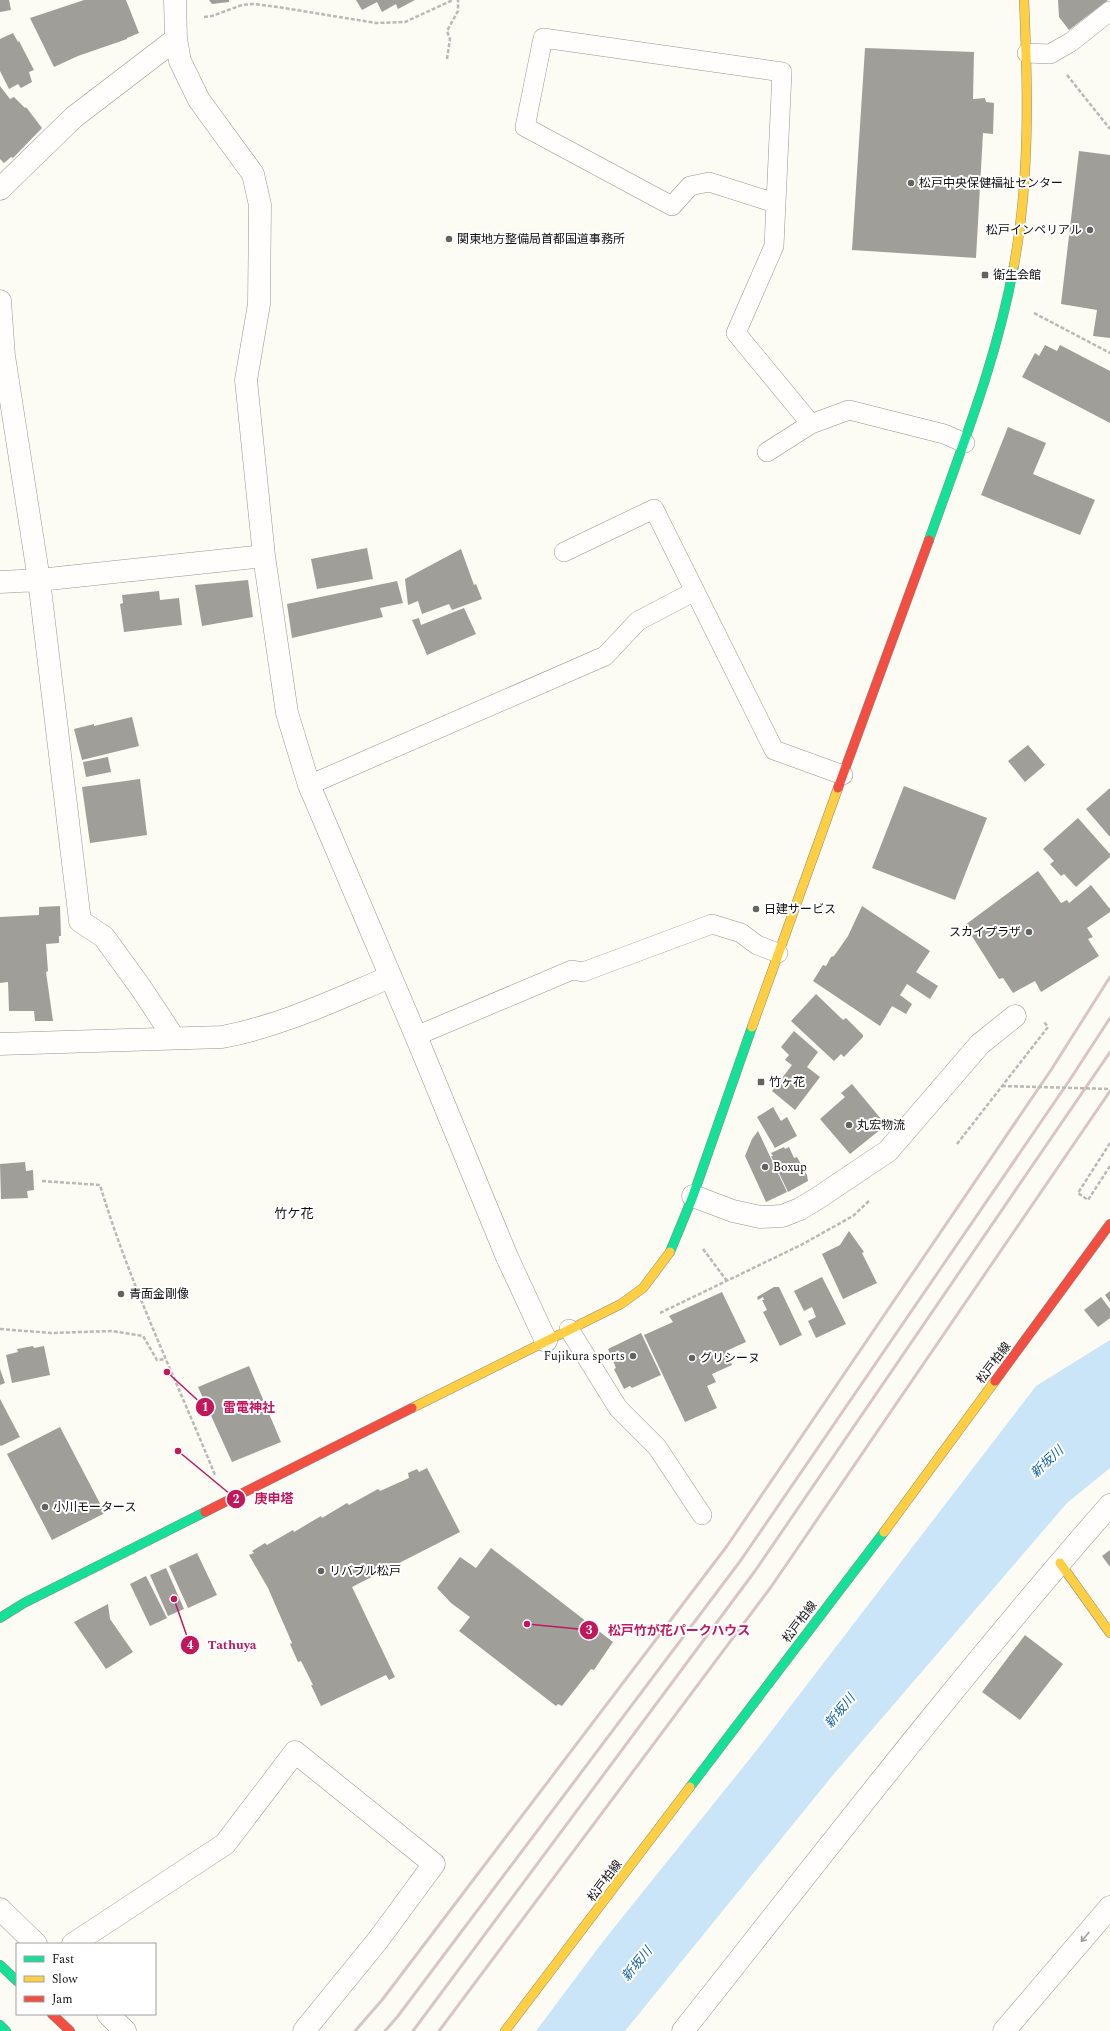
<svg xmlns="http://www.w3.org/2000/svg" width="1110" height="2031" font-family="Spectral,'Noto Sans JP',serif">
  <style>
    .water { fill: #cae5f8 }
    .pier { fill: #fcfbf4 }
    .building { fill: #a09e99 }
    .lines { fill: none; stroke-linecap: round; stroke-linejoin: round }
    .lane-casing { stroke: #969592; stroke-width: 20 }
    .street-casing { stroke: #969592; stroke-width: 23 }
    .fast-casing { stroke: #8c8c89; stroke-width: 10 }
    .slow-casing { stroke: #8c8c89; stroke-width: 10 }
    .jam-casing { stroke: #8c8c89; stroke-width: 10 }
    .path { stroke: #b9b9b8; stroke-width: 2.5; stroke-dasharray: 4 2; stroke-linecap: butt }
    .lane { stroke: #fffefd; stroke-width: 19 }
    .street { stroke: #fffefd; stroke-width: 22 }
    .fast { stroke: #16e098; stroke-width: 9 }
    .slow { stroke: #ffcf43; stroke-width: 9 }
    .jam { stroke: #f24e42; stroke-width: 9 }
    .rail { stroke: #d9c5c4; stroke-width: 3 }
    .path-bridge { stroke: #b9b9b8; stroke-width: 2.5; stroke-dasharray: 4 2; stroke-linecap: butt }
    .oneway { stroke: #9f9e9e }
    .poi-dot { fill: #62625f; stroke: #fff; stroke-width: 1.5 }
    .labels { text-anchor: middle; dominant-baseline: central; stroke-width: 4; stroke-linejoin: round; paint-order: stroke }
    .poi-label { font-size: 12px; fill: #0f0f0f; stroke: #fff; text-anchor: start }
    .street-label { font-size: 12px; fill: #0f0f0f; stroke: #fff }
    .neighbourhood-label { font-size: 13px; fill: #0f0f0f; stroke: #fff }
    .water-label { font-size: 13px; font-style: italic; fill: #1261a7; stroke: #fff }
    .leader { fill: none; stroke: #c2185b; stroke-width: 1.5 }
    .callout-dot { fill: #c2185b; stroke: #fff; stroke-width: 1.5 }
    .mark-label { font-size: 12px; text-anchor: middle; font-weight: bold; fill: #fff }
    .callout-label { font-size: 13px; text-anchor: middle; font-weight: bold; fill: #c2185b; stroke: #fff; stroke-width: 4; stroke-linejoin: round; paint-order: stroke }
  </style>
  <rect width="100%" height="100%" fill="#fcfbf4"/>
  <path class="water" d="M1110,1340V1468L1067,1503L833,1775L625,2031H531L756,1751L1036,1386Z"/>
  <path class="pier" d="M643,1888L536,2031H529L530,2030Z"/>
  <path class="building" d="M0,0H9L11,10L0,12Z
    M84,0H126L139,33L127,38V39L78,56L54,67L30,18Z
    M209,0H229V2L212,4Z
    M356,0H415L398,9L396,4L382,12L377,2L362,10Z
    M1058,0H1108L1069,30L1059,17Z
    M13,33L18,42L19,41L34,70L29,72L32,82L21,88L18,84L9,89L0,71V39Z
    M865,48L974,52L973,99L985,98L986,102L994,103L993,134L983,133L976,258L852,250Z
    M0,86L10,99L14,97L25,108L26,107L42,128L13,158L11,157L4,163L0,159Z
    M1079,151L1110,155V338L1093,336L1097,310L1061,304Z
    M1045,345L1057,351L1060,345L1110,371V423L1022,377L1035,353L1039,356Z
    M1008,427L1046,443L1033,474L1095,500L1080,535L981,495Z
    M367,548L373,579L317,589L311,559Z
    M461,549L474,585L476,584L482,599L452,610L449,604L422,614L418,601L408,605L405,579Z
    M248,580L253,617L202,626L195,585Z
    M397,581L403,603L380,608L383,617L292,638L287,604Z
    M159,591L160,600L179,598L182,625L124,632L120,604L123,603L122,595Z
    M464,608L476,634L427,655L412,620L419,618L421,625Z
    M132,717L139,746L82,760L74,729L94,724V726Z
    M1028,745L1045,765L1025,782L1008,761Z
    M108,757L111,772L86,777L83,762Z
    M140,779L147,835L90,843L82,787Z
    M904,786L987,818L955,900L872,868Z
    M1110,788V837L1086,809Z
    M1078,818L1110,854V857L1076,887L1064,874L1061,876L1050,864L1054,861L1043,849Z
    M1038,871L1061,903L1067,900L1069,903L1091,885L1110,909V912L1087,928L1093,937L1088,939L1099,956L1041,992L1035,981L1013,993L1003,978L999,979L965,925Z
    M60,906L61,936H59V943L46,944L48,971L46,972L53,1021H35L34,1011H9L8,982L0,983V917L39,915V907Z
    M862,906L930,951L916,972L938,986L930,999L907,984L900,995L912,1004L906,1014L892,1006L880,1026L813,981L823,965L826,966L831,957L834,956L848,936Z
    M816,994L843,1020L846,1018L863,1035V1037L844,1057L841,1054L834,1061L791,1021Z
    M794,1031L818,1052L807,1067L820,1077L795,1110L772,1091L792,1065L785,1060L789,1055L781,1047Z
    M852,1084L886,1125L850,1154L820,1119L845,1097L841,1093Z
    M773,1107L781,1121L787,1117L797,1136L775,1148L757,1117Z
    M758,1131L787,1192L766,1202L745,1156L752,1139Z
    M784,1147L785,1149L789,1147L794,1158L797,1157L807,1175L808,1181L788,1192L771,1156H773L771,1153Z
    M25,1162L26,1171L33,1170L34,1190L27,1191L28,1198L1,1199L0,1164Z
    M849,1231L864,1252L862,1253L877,1283L843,1299L822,1254L840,1245Z
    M822,1277L846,1324L816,1338L808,1321L816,1317L812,1307L804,1311L794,1291Z
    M774,1287H779L802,1335L780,1346L763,1312L767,1310L762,1300H764L763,1297L758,1300L757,1297Z
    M1110,1291V1302L1105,1295Z
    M722,1292L746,1342L726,1351L732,1365L712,1374L716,1382L707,1386L717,1408L685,1422L644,1335L673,1322L669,1316Z
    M1101,1297L1110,1309V1318L1098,1327L1084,1310Z
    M641,1333L661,1375L632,1388L630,1386L624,1389L614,1369L616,1368L608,1349Z
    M33,1346L34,1348L44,1346L50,1375L12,1383L6,1355L18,1352L17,1349Z
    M249,1366L281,1442L232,1462L198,1387Z
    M0,1369L5,1383L0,1385Z
    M0,1399L20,1437L1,1446L0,1445Z
    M60,1427L105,1513L52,1540L7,1454Z
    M427,1468L460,1532L352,1587L395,1677L389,1680L386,1675L321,1706L311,1685H313L301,1661L298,1662L290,1644L292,1643L268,1588L249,1555L254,1553L252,1551L265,1543L267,1545L293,1530L294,1532L321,1516L322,1518L347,1503L349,1505L378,1489L380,1491L409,1478L408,1473L417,1469L419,1472Z
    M491,1548L613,1642L594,1670L591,1669L562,1706L558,1704L556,1706L459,1631L470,1617L451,1603L437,1588L460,1557L476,1568Z
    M1110,1550V1567L1102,1556Z
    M197,1553L217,1595L188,1608L169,1566Z
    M166,1568L184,1609L168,1616L150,1575Z
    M146,1576L167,1618L150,1626L130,1584Z
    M108,1604L110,1619L133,1652L106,1669L74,1622Z
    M1025,1635L1063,1664L1020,1720L982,1692Z"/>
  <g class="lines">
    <g class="lane-casing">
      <path id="lane" d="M1027,53L1050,54L1071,42L1110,11
        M775,203L709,182L690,186L672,206L525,127L543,38L782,72L774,246L736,333L811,424
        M767,452L811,424L849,410L944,434L965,443
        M564,552L654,509L774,750L843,775
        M309,785L605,656L638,621L695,591
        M416,1036L572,970L583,972L712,924L741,933L757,945L778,953
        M569,1329L618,1408L657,1447L702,1515"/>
    </g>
    <g class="street-casing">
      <path id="street" d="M175,0L176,39L180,61L199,100L253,174L260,205L259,304L246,380L264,556L287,713L309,785L416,1036L507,1257L546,1341
        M0,189L74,117L176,39
        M0,301L4,356L39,580L80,921L104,937L141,988L174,1038
        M0,582L39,580L264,556
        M0,1044L222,1037C281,1026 335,1000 390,977
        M693,1196L733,1211L760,1217L782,1216L800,1209L818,1198L888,1151L980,1044L1015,1016
        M0,1909L36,1944
        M73,1944L225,1844L295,1752L434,1864L378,1940L304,2031
        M108,2014L125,2031
        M683,2031C823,1854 961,1675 1110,1505
        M1004,2031L1110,1907"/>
    </g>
    <g class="fast-casing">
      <path id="fast" d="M929,540C961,449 997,360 1014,265
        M670,1252L693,1196L752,1027
        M0,1618L24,1603L205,1512
        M690,1787L884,1532
        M0,1965L17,1981
        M0,2025L6,2031"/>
    </g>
    <g class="slow-casing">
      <path id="slow" d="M1014,265C1030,178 1028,88 1024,0
        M752,1027L838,788
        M412,1408L621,1304L643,1288L670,1252
        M884,1532L995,1381
        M1060,1563L1110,1633
        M505,2031L690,1787"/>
    </g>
    <g class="jam-casing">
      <path id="jam" d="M838,788L929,540
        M995,1381L1110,1224
        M205,1512L412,1408
        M52,2014L70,2031"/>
    </g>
    <path class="path" d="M204,17L212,16L242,5L253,4L278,7L376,23L405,22L453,0
      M447,59L450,39L447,31L458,11V0
      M1067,75L1110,129
      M1034,313L1110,353
      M1110,1143L1078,1193L1088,1200L1110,1166
      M957,1144L1048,1027L1044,1022
      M42,1181L100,1185C130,1285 176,1379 215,1475
      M703,1249L727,1281
      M660,1313L801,1245L853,1216L870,1200
      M0,1329L51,1333L112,1331L143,1336L157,1360L165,1359"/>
    <use href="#lane" class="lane"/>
    <use href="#street" class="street"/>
    <use href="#fast" class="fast"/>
    <use href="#slow" class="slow"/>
    <use href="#jam" class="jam"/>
    <path class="rail" d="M355,2031L382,2000L727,1546L1051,1070L1110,977
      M385,2031L398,2016L741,1560L1069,1081L1110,1018
      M413,2031L755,1571L1110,1052
      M439,2031L771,1587L1110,1091"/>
    <path class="path-bridge" d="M1002,1086L1110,1089"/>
  </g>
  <defs><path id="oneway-shaft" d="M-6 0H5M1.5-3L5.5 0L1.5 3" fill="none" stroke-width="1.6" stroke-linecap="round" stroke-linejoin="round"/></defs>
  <use class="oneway" href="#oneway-shaft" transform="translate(1085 1937) rotate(130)"/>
  <g class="poi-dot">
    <circle cx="911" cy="183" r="4"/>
    <circle cx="1090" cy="230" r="4"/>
    <circle cx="449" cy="239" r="4"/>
    <rect x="981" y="271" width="8" height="8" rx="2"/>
    <circle cx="756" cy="909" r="4"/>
    <circle cx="1029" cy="932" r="4"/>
    <rect x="757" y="1078" width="8" height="8" rx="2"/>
    <circle cx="849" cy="1125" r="4"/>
    <circle cx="765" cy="1167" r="4"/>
    <circle cx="121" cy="1294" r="4"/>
    <circle cx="633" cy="1356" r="4"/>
    <circle cx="692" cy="1358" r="4"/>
    <circle cx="45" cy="1507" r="4"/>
    <circle cx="321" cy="1571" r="4"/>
  </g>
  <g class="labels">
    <g class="poi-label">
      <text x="919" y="183">松戸中央保健福祉センター</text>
      <text x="1082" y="230" text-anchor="end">松戸インペリアル</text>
      <text x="457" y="239">関東地方整備局首都国道事務所</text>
      <text x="993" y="275">衛生会館</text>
      <text x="764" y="909">日建サービス</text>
      <text x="1021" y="932" text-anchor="end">スカイプラザ</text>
      <text x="769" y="1082">竹ヶ花</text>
      <text x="857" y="1125">丸宏物流</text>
      <text x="773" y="1167">Boxup</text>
      <text x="129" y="1294">青面金剛像</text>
      <text x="625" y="1356" text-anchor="end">Fujikura sports</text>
      <text x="700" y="1358">グリシーヌ</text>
      <text x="53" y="1507">小川モータース</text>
      <text x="329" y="1571">リバブル松戸</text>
    </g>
    <g class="street-label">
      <text transform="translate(994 1363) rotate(-53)">松戸柏線</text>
      <text transform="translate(800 1622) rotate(-53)">松戸柏線</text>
      <text transform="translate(605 1881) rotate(-53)">松戸柏線</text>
    </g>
    <g class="neighbourhood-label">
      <text x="294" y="1214">竹ケ花</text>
    </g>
    <g class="water-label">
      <text transform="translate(1047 1462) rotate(-43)">新坂川</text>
      <text transform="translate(840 1711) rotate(-51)">新坂川</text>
      <text transform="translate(637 1964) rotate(-51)">新坂川</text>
    </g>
  </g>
  <path class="leader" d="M167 1372L205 1407M178 1451L236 1499M527 1624L589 1630M174 1599L190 1645"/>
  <g class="callout-dot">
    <circle cx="167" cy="1372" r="4"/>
    <circle cx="178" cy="1451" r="4"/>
    <circle cx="527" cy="1624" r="4"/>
    <circle cx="174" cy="1599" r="4"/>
    <circle cx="205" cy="1407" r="10"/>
    <circle cx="236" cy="1499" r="10"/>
    <circle cx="589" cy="1630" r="10"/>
    <circle cx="190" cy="1645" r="10"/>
  </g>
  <g class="mark-label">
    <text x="205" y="1411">1</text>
    <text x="236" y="1503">2</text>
    <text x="589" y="1634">3</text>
    <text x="190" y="1649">4</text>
  </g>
  <g class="callout-label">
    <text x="249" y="1412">雷電神社</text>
    <text x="274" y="1503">庚申塔</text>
    <text x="679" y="1635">松戸竹が花パークハウス</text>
    <text x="232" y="1649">Tathuya</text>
  </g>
  <rect x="16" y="1943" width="140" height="72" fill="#ffffff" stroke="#9f9f9f"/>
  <rect x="24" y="1956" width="20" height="6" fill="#16e098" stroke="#9f9f9f"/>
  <text x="52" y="1963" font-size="12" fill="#0f0f0f">Fast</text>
  <rect x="24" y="1976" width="20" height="6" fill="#ffcf43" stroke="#9f9f9f"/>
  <text x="52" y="1983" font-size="12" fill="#0f0f0f">Slow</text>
  <rect x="24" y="1996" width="20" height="6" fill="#f24e42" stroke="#9f9f9f"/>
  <text x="52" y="2003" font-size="12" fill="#0f0f0f">Jam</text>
</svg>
